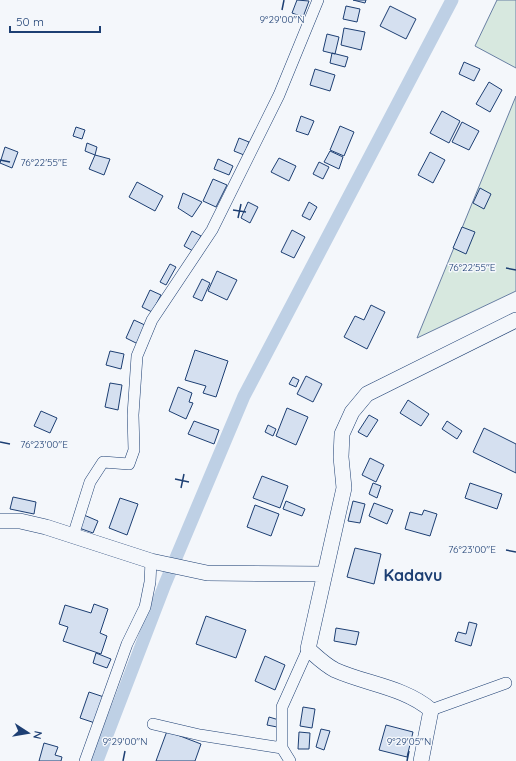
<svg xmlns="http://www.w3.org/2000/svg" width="516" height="761" font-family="Quicksand,sans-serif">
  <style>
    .green { fill: #d7e8df; stroke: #687fa3 }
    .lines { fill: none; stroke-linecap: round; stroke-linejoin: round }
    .canal { stroke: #bed0e5; stroke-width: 13 }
    .building { fill: #d5e0f0; stroke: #1d3f73 }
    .street-casing { stroke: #1d3f73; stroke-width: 12 }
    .secondary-casing { stroke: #1d3f73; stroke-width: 16 }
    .street { stroke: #f4f7fb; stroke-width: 11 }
    .secondary { stroke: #f4f7fb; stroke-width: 15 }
    .ticks { fill: none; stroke: #1d3f73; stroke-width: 1.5 }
    .labels { text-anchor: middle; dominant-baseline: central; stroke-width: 3; stroke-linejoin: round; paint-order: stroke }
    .quarter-label { font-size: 16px; font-weight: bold; fill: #1d3f73; stroke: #f4f7fb }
    .ticks-label { font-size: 10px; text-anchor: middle; fill: #1d3f73; stroke: #f4f7fb; stroke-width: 3; stroke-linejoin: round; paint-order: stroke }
  </style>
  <rect width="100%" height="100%" fill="#f4f7fb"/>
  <path class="green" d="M497,0H516V68L475,46Z
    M516,96V291L417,338Z"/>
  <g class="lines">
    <path class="canal" d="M97,761L165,584L244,396L452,0"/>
  </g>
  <path class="building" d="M297,0L309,1L303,17L292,13Z
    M353,0H366L365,3Z
    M346,6L360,9L357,22L343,19Z
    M390,6L416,19L406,39L380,26Z
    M344,28L365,32L361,50L341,45Z
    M327,34L339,37L335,54L323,51Z
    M332,53L348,57L345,67L330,63Z
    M464,62L480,69L474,81L459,74Z
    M315,69L335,75L330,91L310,85Z
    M489,82L502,90L490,112L476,104Z
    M442,111L460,121L449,143L430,133Z
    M301,116L314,121L308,135L296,131Z
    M462,122L479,131L469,150L452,142Z
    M340,126L354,132L344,156L330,150Z
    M76,127L85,130L82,139L73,136Z
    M239,138L249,142L244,155L234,151Z
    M87,143L97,147L95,155L85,151Z
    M5,147L18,152L12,168L0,163Z
    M330,151L343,157L339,169L324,162Z
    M430,152L445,160L433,183L418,175Z
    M95,155L110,159L104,175L89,169Z
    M279,158L296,166L289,181L271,172Z
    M218,159L233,166L229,175L214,169Z
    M319,162L329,167L323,179L313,174Z
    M213,179L227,185L216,207L203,201Z
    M137,182L163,196L155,211L129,197Z
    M480,188L491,194L484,209L473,203Z
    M183,193L202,202L192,217L178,208Z
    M248,202L258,207L250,223L241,218Z
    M309,202L317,207L310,220L302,216Z
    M462,227L475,232L466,254L453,248Z
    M292,230L305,237L294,258L281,252Z
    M192,231L201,236L193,251L184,246Z
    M170,264L176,267L166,285L160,282Z
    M217,271L237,280L227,300L208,291Z
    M202,279L210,283L202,301L193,297Z
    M150,290L161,295L152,312L142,307Z
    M371,305L385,312L367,349L344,337L355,316L364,320Z
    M134,320L147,326L138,344L126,338Z
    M195,350L228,361L216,397L203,393L206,386L185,380Z
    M110,351L124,354L121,369L106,365Z
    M306,376L322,384L313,402L297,394Z
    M293,377L299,380L296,387L289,384Z
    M110,383L122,385L118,410L105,407Z
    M178,387L192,393L189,402L193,403L186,419L169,411Z
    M408,400L429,414L421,426L400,413Z
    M287,408L308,417L296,445L276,436Z
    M41,411L57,418L50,433L34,426Z
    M369,415L378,420L367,437L358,432Z
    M194,421L219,430L214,444L188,434Z
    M447,421L462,431L457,439L442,429Z
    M268,425L276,429L273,436L265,432Z
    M484,428L516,444V473L473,452Z
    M370,458L384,465L376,482L362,475Z
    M262,476L288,486L280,508L253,498Z
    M373,483L381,486L377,498L369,494Z
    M470,483L502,494L497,509L465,498Z
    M13,497L36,502L34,514L10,509Z
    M120,498L138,504L127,535L109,528Z
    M286,501L305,509L302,516L283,509Z
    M353,501L365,504L360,523L348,521Z
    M374,503L393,510L387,524L369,516Z
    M255,505L279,514L271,536L247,527Z
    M424,510L437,514L430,536L405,529L410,512L422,515Z
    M84,515L98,521L93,533L79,528Z
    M355,548L381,554L374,584L347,577Z
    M94,604L108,609L100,633L107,636L101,654L63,641L68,627L59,624L65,605L91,613Z
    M206,616L246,630L236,658L196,644Z
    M469,622L477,624L471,646L455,641L458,632L466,634Z
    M336,628L359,632L356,645L334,641Z
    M96,653L111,659L107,668L93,663Z
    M265,656L285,665L275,690L255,681Z
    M89,692L104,697L95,723L80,718Z
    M303,707L315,709L312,728L300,726Z
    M269,717L279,720L277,727L267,725Z
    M386,725L413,732L407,757L379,750Z
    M321,729L330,731L324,750L316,747Z
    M167,731L201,744L195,761H156Z
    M299,732L310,733L309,749H298Z
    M44,743L58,747L55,755L62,757L61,761H39Z"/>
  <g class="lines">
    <g class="street-casing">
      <path id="street" d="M73,536L90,482L103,462L129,464L134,450L133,415L137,356L152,320L212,230L279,95L318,0
        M431,710L506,683
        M153,724L200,735L282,748
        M85,761L127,644L145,607L150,582L151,561
        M290,761L282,748V707L308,649"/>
    </g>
    <g class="secondary-casing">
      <path id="secondary" d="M0,521H20L46,527L151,561L207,573L324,574
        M421,761L431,710C404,687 366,684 335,670C325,665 316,656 308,649L344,488L341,457L342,434L352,412L367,394L516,320"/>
    </g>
    <use href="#street" class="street"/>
    <use href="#secondary" class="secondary"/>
  </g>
  <path class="ticks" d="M282,10L284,0M0,160L10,162M233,210L246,212M238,218L241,204M506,268L516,270M0,442L10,444M175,479L189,482M181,488L184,474M506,550L516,552M123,761L125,751M407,761L409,751"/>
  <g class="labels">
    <g class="quarter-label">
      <text x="413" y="575">Kadavu</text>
    </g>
  </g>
  <g class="ticks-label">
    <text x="282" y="23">9°29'00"N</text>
    <text x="44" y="166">76°22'55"E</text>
    <text x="472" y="271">76°22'55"E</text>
    <text x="44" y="448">76°23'00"E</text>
    <text x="472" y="553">76°23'00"E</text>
    <text x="125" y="745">9°29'00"N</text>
    <text x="409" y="745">9°29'05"N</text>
  </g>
  <g transform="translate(28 733) rotate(102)" stroke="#f4f7fb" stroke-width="3" paint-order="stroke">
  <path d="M0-3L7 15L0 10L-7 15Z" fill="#1d3f73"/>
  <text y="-6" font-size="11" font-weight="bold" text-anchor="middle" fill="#1d3f73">N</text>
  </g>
  <path d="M10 26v6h90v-6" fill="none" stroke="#1d3f73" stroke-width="2"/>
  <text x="16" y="26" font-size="12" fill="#1d3f73" stroke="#f4f7fb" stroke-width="3" paint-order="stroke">50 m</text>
</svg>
